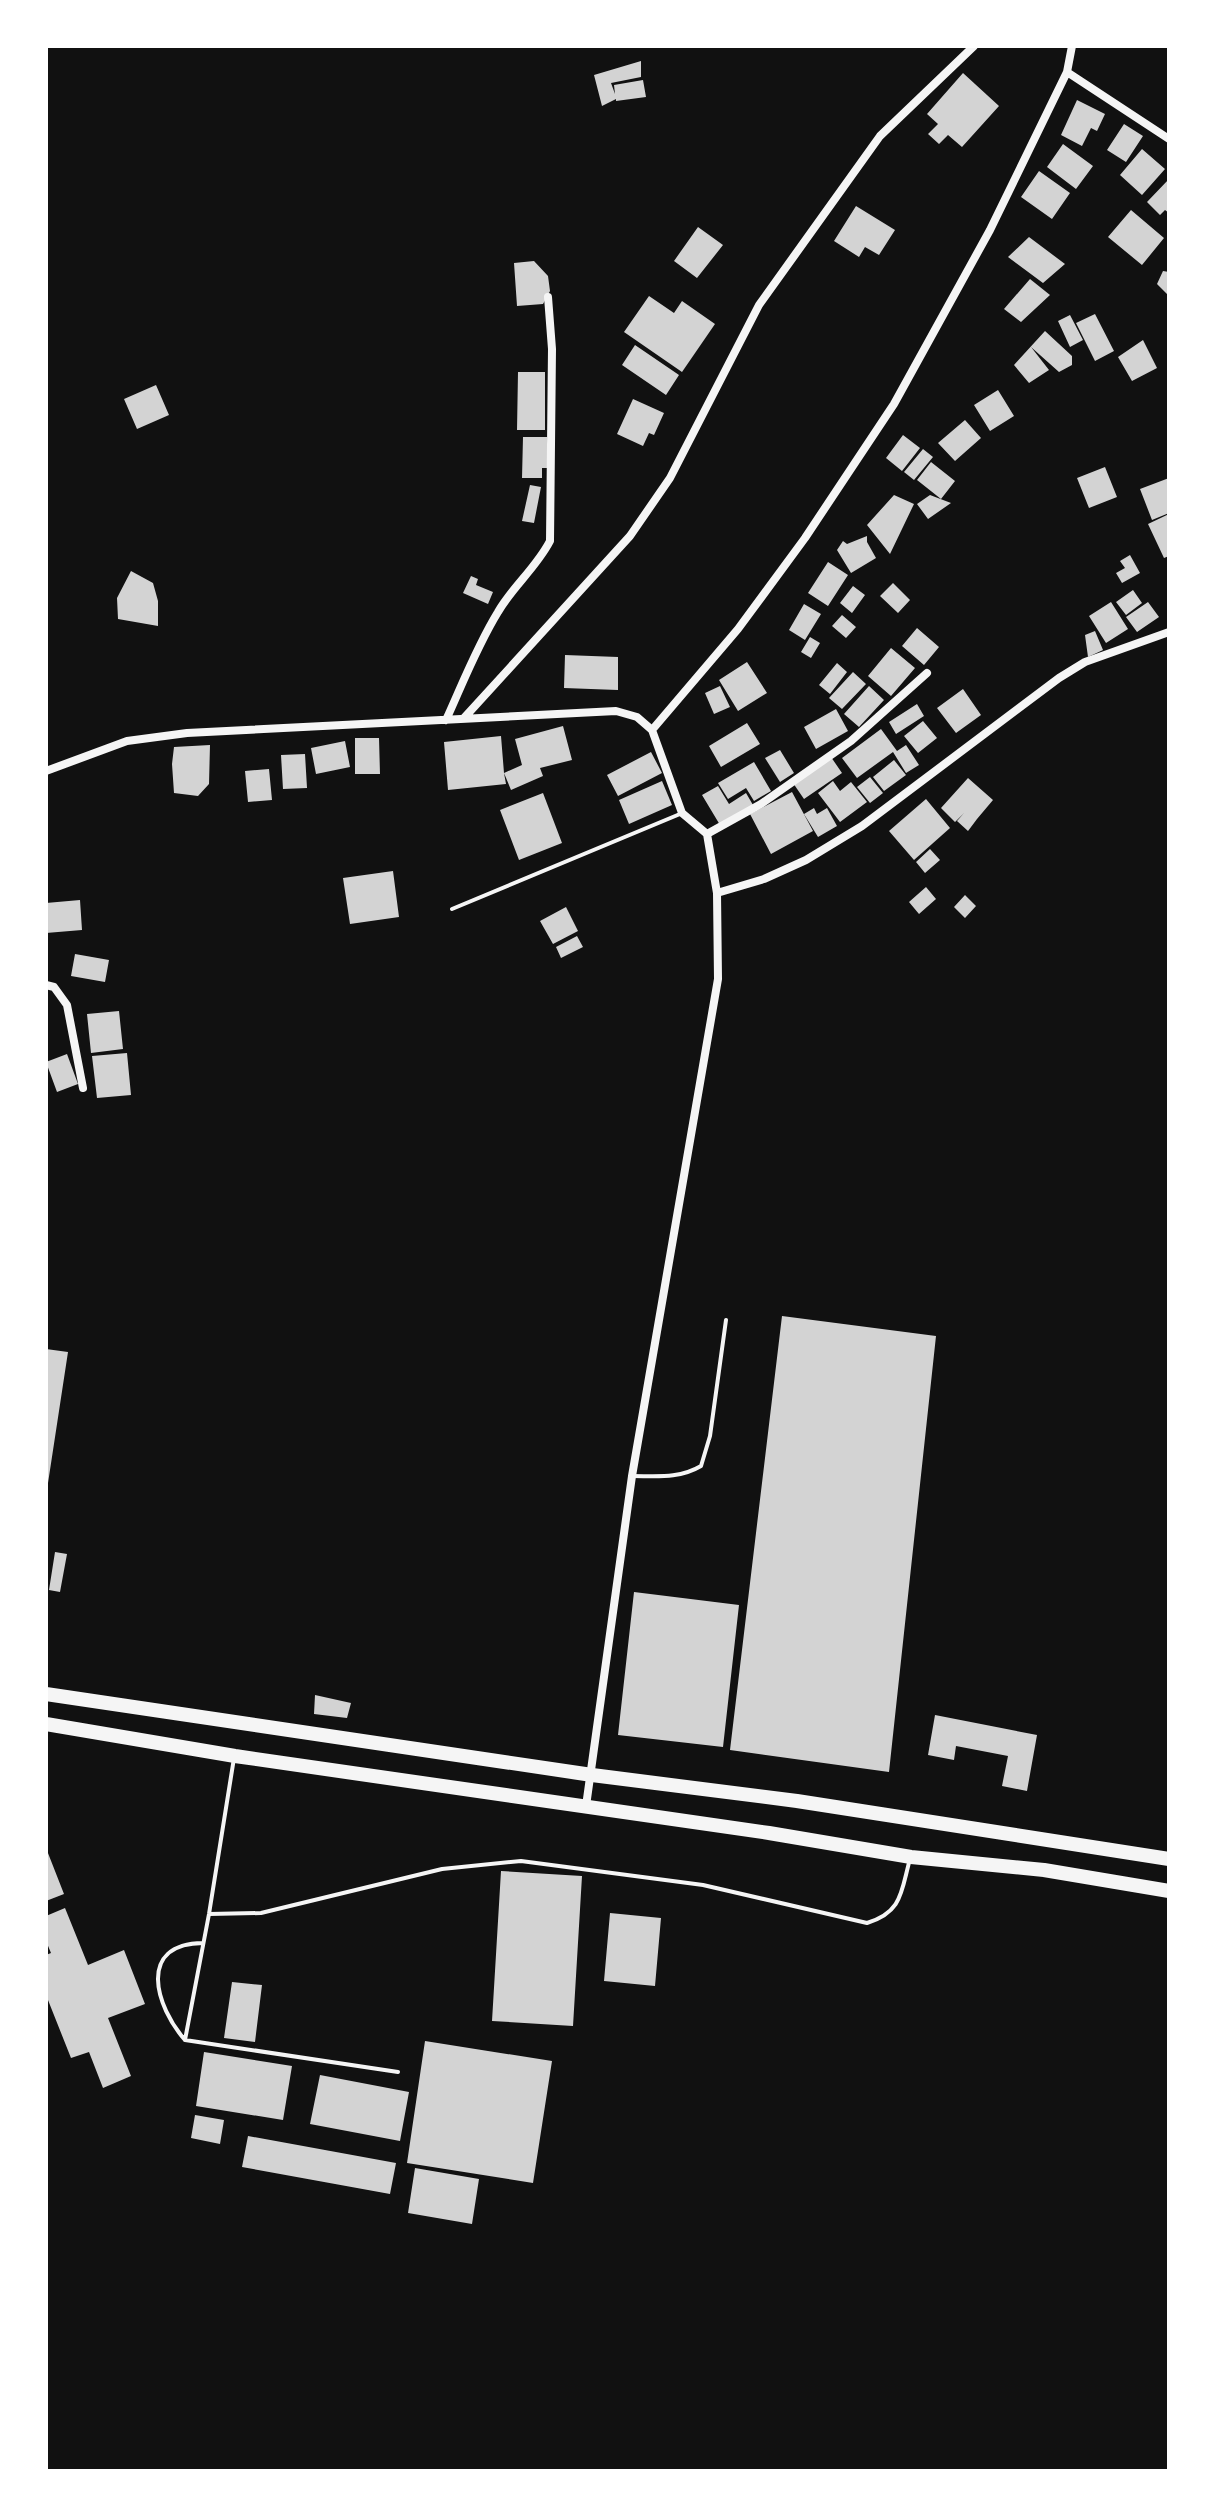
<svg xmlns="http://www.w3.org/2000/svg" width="1215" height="2517" font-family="'PT Serif',serif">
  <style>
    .building { fill: #d3d3d3 }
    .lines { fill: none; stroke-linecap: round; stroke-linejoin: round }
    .service { stroke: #f5f5f5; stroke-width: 4 }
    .minor { stroke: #f5f5f5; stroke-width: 8 }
    .trunk { stroke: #f5f5f5; stroke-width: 14 }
  </style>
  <rect width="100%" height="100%" fill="#111"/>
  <path class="building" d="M641,61V77L611,83L615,94L614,85L643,80L646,97L616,101V99L602,106L594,75Z
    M963,73L999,106L962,147L948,135L939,144L928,134L938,124L927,114Z
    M1077,100L1105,114L1097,131L1091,128L1082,146L1061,135Z
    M1124,124L1143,136L1126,162L1107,150Z
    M1063,144L1093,166L1076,189L1047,167Z
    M1142,149L1165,169L1142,195L1120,175Z
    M1039,171L1070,193L1052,219L1021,197Z
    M1169,179V213L1165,210L1160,215L1147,202Z
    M856,206L895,230L879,255L865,247L859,257L834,241Z
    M1131,210L1164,238L1142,265L1108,237Z
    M698,227L723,245L697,278L674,261Z
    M1029,237L1065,264L1043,283L1008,257Z
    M534,261L548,276L550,291L543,304L517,306L514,263Z
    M1163,271L1169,272V296L1157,284Z
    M1030,279L1050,295L1021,322L1004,309Z
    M649,296L674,313L682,301L715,324L682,372L624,332Z
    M1095,314L1114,351L1095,361L1076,323Z
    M1070,315L1083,340L1070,347L1058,321Z
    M1045,331L1072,356V365L1059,372L1031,347L1049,370L1029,383L1014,365Z
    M1143,340L1157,368L1132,381L1118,357Z
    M635,345L679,375L666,395L622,365Z
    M518,372H545V430H517Z
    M156,385L169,415L137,429L124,399Z
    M998,390L1014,416L990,431L974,405Z
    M633,399L664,413L654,435L649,433L643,446L617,434Z
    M965,420L981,438L955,461L938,443Z
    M903,435L920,448L902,471L886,458Z
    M523,437H547V468H542V478H522Z
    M923,449L933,457L914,480L904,472Z
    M931,462L955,481L941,499L917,480Z
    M1105,467L1117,497L1089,508L1077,478Z
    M1169,478V513L1152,520L1140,489Z
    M530,485L541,487L534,523L522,521Z
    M894,495L914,504L890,554L867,525Z
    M930,495L951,503L928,519L917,504Z
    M1169,514V556L1164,558L1148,524Z
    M867,536V542L876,558L851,573L837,550L843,541L847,544Z
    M1130,555L1140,573L1122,583L1116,573L1125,568L1120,561Z
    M828,562L848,575L828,606L808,593Z
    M131,571L153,583L158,601V626L118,619L117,598Z
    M471,576L478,579L476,585L493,592L488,604L463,593Z
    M893,583L910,600L898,613L880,596Z
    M853,586L865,595L852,613L840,603Z
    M1133,590L1142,603L1126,615L1116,602Z
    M1111,602L1128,629L1106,643L1089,616Z
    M1148,602L1159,617L1137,632L1126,617Z
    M804,604L821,614L805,640L789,630Z
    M842,615L856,627L846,638L832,626Z
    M917,628L939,647L924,665L902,646Z
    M1095,631L1103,650L1088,657L1085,635Z
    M810,637L820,643L811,658L801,652Z
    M891,648L915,668L891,696L868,676Z
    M565,655L618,657V690L564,688Z
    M747,662L767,693L738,711L719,680Z
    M837,663L847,672L830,694L819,685Z
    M853,672L866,684L842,709L829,698Z
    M720,686L730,707L714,714L705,693Z
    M869,686L884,700L859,727L844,714Z
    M963,689L981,715L956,733L937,708Z
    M917,704L924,716L896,734L889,722Z
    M836,709L848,731L816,749L804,727Z
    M923,721L937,738L918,753L904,736Z
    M747,723L760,744L721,767L709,746Z
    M563,726L572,760L540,768L543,776L511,790L504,773L506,784L448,790L444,742L501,736L504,773L522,765L515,739Z
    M881,729L897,751L906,745L919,765L906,773L893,752L857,778L842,758Z
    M355,738H379L380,774H355Z
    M345,741L350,767L316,774L311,748Z
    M210,745L209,784L198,796L174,793L172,764L174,747Z
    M780,750L794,773L780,782L765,758Z
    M651,752L662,773L618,796L607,775Z
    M305,754L307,788L283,789L281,755Z
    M831,757L842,773L804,799L793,783Z
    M894,760L906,775L884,791L873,777Z
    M754,762L771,791L754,801L746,788L728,799L718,783Z
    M269,769L272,800L248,802L245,771Z
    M870,777L883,793L870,803L857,787Z
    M968,778L993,800L977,819L955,801L977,819L968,831L957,821L964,813L955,822L941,808Z
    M662,781L672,805L629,824L619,800Z
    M833,781L840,791L851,782L867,802L840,822L818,793Z
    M718,786L729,804L746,793L753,805L720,825L702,795Z
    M792,792L813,831L771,854L750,814Z
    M543,793L562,843L519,860L500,810Z
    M926,799L950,828L914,860L889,831Z
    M814,808L817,814L827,808L837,826L818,837L804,814Z
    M930,849L940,860L925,873L916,862Z
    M393,871L399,917L350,924L343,878Z
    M926,887L936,899L919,914L909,902Z
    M965,895L976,906L965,918L954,907Z
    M80,900L82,930L46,933V903Z
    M566,907L578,931L553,944L540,921Z
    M577,936L583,947L561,958L556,947Z
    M75,954L109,960L105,982L71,976Z
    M119,1011L123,1049L91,1053L87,1014Z
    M127,1053L131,1095L97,1098L92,1056Z
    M67,1054L78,1084L57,1092L46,1062Z
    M782,1316L936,1336L889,1772L730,1750Z
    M46,1349L68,1352L48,1483H46Z
    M55,1552L67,1554L60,1592L49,1590Z
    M634,1592L739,1605L723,1747L618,1735Z
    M315,1695L351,1703L347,1718L314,1714Z
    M935,1715L1037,1735L1027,1791L1002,1786L1008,1756L956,1746L954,1760L928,1755Z
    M46,1848L64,1894L46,1901Z
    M501,1871L582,1876L573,2026L492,2021Z
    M65,1908L88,1965L124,1950L145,2004L108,2018L131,2076L103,2088L89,2052L71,2058L46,1995V1955L51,1953L46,1941V1916Z
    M610,1913L661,1918L655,1986L604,1981Z
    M232,1982L262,1985L255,2042L224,2038Z
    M425,2041L552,2061L533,2183L407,2163Z
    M204,2052L292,2066L283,2120L196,2106Z
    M320,2075L409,2092L400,2141L310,2124Z
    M195,2115L224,2120L220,2144L191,2138Z
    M248,2136L396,2163L390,2194L242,2167Z
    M415,2168L479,2179L472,2224L408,2213Z"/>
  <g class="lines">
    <path class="service" d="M452,909L680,814
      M632,1476C657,1476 679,1479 701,1466L710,1436L726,1320
      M234,1758L209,1914L185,2040L398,2072
      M209,1914L261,1913L442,1869L521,1861L703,1885L867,1923C903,1912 901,1891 910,1859
      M185,2040C156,2007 136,1944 203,1943"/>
    <path class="minor" d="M1067,72L1169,139
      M464,718L630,536L670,478L759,305L880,136L974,46
      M446,720C462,685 477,646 498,612C513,586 536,568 550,541L552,349L548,297
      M652,730L738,629L805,538L894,404L990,230L1067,72L1072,46
      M46,771L127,741L187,733L616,711L637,717L652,730L682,813L707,834L717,893L718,979L632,1476L586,1806
      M707,834L761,804L851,741L927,673
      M717,893L764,879L806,860L862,826L1059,678L1085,662L1169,632
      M46,985L54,987L67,1005L83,1088"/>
    <path class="trunk" d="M46,1694L592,1775L797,1801L1169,1859
      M46,1724L235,1756L769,1833L911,1857L1044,1870L1169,1891"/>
  </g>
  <rect width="1215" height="2517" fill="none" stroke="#ffffff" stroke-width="96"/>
</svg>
